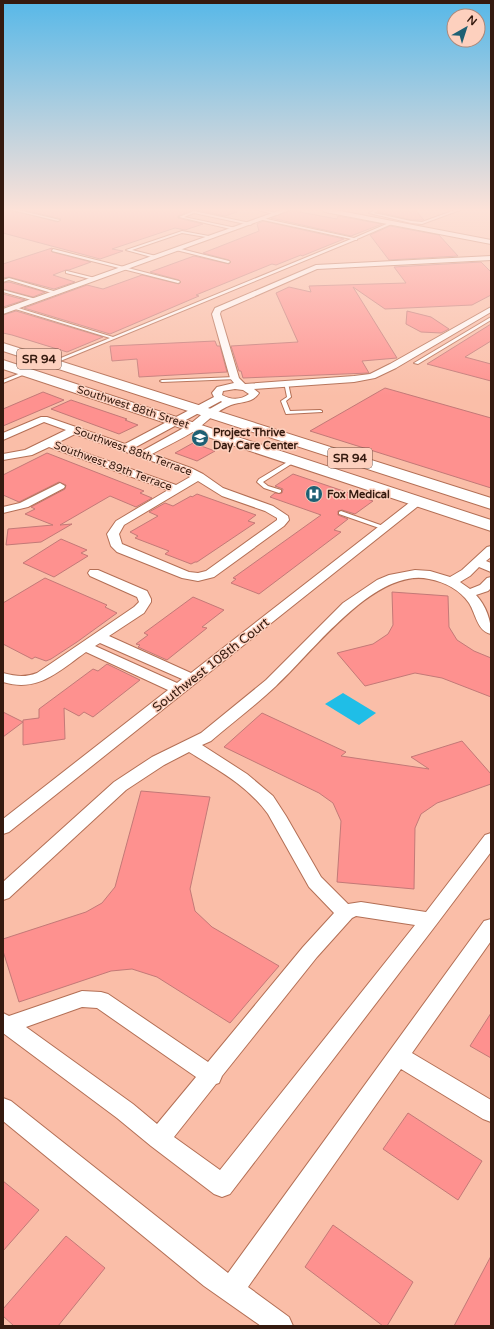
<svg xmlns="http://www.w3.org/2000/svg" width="494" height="1329" font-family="'Varela Round',sans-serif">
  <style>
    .water { fill: #1fbee7 }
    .building { fill: #fe918f; stroke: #c37977 }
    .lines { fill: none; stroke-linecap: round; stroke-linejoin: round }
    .service-casing { stroke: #b36f55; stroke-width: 2 }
    .minor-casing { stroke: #b36f55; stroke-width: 2 }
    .primary-casing { stroke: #b36f55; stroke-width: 2 }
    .service { fill: #fff; fill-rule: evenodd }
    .minor { fill: #fff; fill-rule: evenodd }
    .primary { fill: #fff; fill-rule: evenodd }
    .labels { text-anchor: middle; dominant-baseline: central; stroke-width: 3; stroke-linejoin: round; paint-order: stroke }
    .far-street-label { font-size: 11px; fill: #351a0f; stroke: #fdd0be }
    .far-poi-label { font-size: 11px; font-weight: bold; fill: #351a0f; stroke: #fdd0be; text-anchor: start }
    .shield { fill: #fdd0be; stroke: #715144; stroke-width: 1 }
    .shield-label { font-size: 12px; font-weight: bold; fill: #351a0f }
    .street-label { font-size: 13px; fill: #351a0f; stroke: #fdd0be }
  </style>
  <rect width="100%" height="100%" fill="#fabea8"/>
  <path class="water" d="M343,693L376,713L359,725L325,704Z"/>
  <path class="building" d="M3,210H11L58,222L61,219L24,210H193L178,216V218L203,224L185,230L175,228L112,249L123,251L100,259L3,233Z
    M196,210H236L237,212L225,216Z
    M291,210H300V212L337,219L338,216L382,224L351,236L271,218Z
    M380,210H415L424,220H411L378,212Z
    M263,221L344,239L302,256L301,255L276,265L272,264L196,295L199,296L110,334L24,308L87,285L103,289L142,275L179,284L181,282L179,280L150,272L194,256L229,264L231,262L229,260L203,253L259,231L257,224Z
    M390,226L439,235L458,256L389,260L370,235Z
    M52,248V252L91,262L69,270H66L53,275L75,282L54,289L9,277L3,278V264Z
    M481,262L491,272V295L472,305L385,309L353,287L397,358L362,361L369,373L243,378L241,371H239L231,346L298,342L276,293L289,287L311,292L309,286L406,283L394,267Z
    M9,282L45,292L33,297L3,289V283Z
    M3,294L25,300L3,307Z
    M16,311L103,337L67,352L12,335L3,333V315Z
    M407,311L431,317L449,329L441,333L421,332L406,324Z
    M491,324V341L465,357L491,364V381L427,364Z
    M215,341L217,346H220L227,372L139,377L137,359L112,361L110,346Z
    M385,388L491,418V488L310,431Z
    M43,392L64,400L3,426V409Z
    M71,400L127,419L125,420L138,425L119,434L51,409Z
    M193,443L215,451L197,461L175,453Z
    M47,453L144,491L140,493L152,498L136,507L110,496L60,525L72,524L41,542L6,545L8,529L53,525L25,514L35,509L31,507L65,489L66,485L59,482L19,502L3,495V475Z
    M293,474L373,501L355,514L342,510L338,511V515L348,519L334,530L341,532L259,594L231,583L236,579L233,578L321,515L270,497L275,493H282L283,489L275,486Z
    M197,494L256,515L248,521L255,523L197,562H195L191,564L165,554L169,551L135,538L138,536L130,532L158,516L149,512L165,503L173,506L191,496L192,497Z
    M61,539L87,550L81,553L88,556L54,577L23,563Z
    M45,578L107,605L105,607L117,613L77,642L51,659L46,661L35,657L32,659L3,644V603Z
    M392,592L448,596L449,627L457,640L474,651L491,658V697L442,678L415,673L365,686L337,653L373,644L388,634L393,625Z
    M193,597L224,610L202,627L207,628L167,660L138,647L140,645L136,644L148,635L144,633Z
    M107,664L140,680L93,717L84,712L79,716L64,708L65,739L23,745V720L39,718V709L93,669L98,671Z
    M3,712L23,722L3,737Z
    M262,713L346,752L341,756L429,769L411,757L462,741L491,774V784L437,803L421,814L415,828L414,889L337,882L341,821L333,803L319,793L224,747Z
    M141,791L210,797L190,889L195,911L212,927L279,966L230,1023L157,977L132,969L111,971L19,1002L3,951V939L86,912L102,903L115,887Z
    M491,1013V1058L470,1046Z
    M408,1113L482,1161L458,1200L383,1149Z
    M3,1181L39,1210L3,1251Z
    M333,1225L413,1282L387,1326H383L305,1267Z
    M66,1236L105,1268L58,1326H14L3,1316V1309Z
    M491,1256V1326H454Z"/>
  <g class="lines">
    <g class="service-casing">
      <path id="service" d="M12,210H18L60,220L58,221Z
        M258,210H264L279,214L277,215Z
        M375,210H379L374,213L411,221L422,222L455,210H460L422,224L411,223L369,213Z
        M194,211L250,223L252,224L250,225L194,213L184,217L236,228L235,230L179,217Z
        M262,218L354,238L391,222L394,223L357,239V240H355L53,364H51V362L110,338L12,308L15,307L113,337L351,239L263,220Z
        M182,231L214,237L212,238L182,233L132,250L156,256L155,258L126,250Z
        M177,248L229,261L230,262L228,263L176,250Z
        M53,249L179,281L180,282L178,283L52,251Z
        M67,271L95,278L96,279L94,280L66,273V271Z
        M9,278L57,292L58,293L55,294L9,280L3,282V280Z
        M3,290L36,299L37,300L35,301L3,292Z
        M491,317V320L418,364L414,363Z
        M26,371L30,372L3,383V380Z
        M235,377H237V379L162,382L160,381L162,380Z
        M284,382L288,383L291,397L286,401L290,411L320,410L322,411V412L286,414L281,401L287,397Z
        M294,458L297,460L296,461L263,482L268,486L281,490V492L279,493L264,488L257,482L259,479Z
        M341,511L386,527L387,528L386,529H382L339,514V512Z"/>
    </g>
    <g class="minor-casing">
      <path id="minor" d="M281,210H290L3,314V309Z
        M322,210H335L491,240V244L325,212Z
        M491,256V260L317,269L221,311L220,314L239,378L245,384L354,376L370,374L390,364L491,307V312L396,368L375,378L354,382L254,389L259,393C252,404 241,401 231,405C217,410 208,421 196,430C182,439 166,446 152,454L191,468L203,474L223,488L273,506L288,516L289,520L284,526L214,577L198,581L182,578L117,552L111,546L107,534L116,521L168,490L49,447L32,455L3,460V454L25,450L66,430L44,422L3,440V433L41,417H47L125,444L214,397L212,393L217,387L234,383L230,378L212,314L215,308L316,265ZM235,389L243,390L249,394C241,400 231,400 222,395L223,391ZM221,401L222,402L206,411L189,425L142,451L134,448ZM75,434L183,472L190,477L176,485L57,443ZM198,481L222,496L265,511L277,518V520L206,571L198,573L189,572L122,544L119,534L124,525Z
        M60,483L65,486L64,488L28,507L3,513V507L20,503Z
        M418,498L424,501L422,503L9,832L3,834V819L168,690L86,652C59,671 38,693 3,682V673C16,676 24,678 37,673L134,607L139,602L137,597L90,576L88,573L90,570H98L147,591L151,599V602L144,613L109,636L191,673L414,499ZM100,643L182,679L177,683L95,646Z
        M491,546V557L486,561L491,563V572L479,567L470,576L460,582L470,589L480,585L487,578L491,577V588L488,591L476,595C486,606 491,620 491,634C477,631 476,614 469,603C460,590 445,582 429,579C375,567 312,653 276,686C256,705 233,722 211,741L202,745L247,774L273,796L286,816L321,877L348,904L361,902L426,912L485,835L491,833V852L436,925L230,1194L222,1197L214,1194L151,1146L117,1118L3,1033V1013L9,1016L82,991L101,992L108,994L208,1062L303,947L334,913L309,887L268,814C248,786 218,770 189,752L164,765L126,790L9,898L3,900V882L114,782L152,757L201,733L266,680L343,603L377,580L389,575L415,570L430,571L450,577L462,570L487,547ZM356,916L415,925L220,1170L174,1137L216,1084L219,1083L222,1076L317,957L352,918ZM82,1007L97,1008L196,1077L157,1124L133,1104L26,1027Z
        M491,919V941L412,1053L491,1100V1122L483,1119L401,1069L248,1287L289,1317L293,1326H261L204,1286L3,1121V1098L11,1101L228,1273L484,921Z"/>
    </g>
    <g class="primary-casing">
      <path id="primary" d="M3,343L491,498V509L3,351Z
        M3,360L491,520V531L3,369Z"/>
    </g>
    <use href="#service" class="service"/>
    <use href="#minor" class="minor"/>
    <use href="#primary" class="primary"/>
  </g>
  <linearGradient id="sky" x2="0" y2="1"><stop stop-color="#57b8e8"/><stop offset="0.53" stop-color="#fde2d8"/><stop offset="1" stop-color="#fde2d8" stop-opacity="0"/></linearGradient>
  <rect width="494" height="396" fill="url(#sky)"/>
  <defs>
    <g id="school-disc" transform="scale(0.9)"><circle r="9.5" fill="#1e6074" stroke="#fdd0be"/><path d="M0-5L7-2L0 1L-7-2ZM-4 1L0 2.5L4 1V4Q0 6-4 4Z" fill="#fff"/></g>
    <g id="hospital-disc" transform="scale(0.9)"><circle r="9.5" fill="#1e6074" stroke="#fdd0be"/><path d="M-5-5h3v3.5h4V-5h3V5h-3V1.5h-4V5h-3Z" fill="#fff"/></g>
  </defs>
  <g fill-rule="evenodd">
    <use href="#school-disc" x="200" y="438"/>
    <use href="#hospital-disc" x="314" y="494"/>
  </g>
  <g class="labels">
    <g class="far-street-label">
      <text transform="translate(133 407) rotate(18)">Southwest 88th Street</text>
      <text transform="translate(133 451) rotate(20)">Southwest 88th Terrace</text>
      <text transform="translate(113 466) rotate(20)">Southwest 89th Terrace</text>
    </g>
    <g class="far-poi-label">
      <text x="213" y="432">Project Thrive<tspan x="213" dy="13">Day Care Center</tspan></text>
      <text x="327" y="494">Fox Medical</text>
    </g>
    <g class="shield">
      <rect x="17" y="349" width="44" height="20" rx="3"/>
      <rect x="328" y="448" width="44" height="20" rx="3"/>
    </g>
    <g class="shield-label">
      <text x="39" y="359">SR 94</text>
      <text x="350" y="458">SR 94</text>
    </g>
    <g class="street-label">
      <text transform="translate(211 665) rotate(-38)">Southwest 108th Court</text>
    </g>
  </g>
  <rect width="494" height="1329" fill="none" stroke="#351a0f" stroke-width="8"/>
  <g transform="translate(466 28) rotate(39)"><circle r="19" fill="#fdd0be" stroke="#ad8778"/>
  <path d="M0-3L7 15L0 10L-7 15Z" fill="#1e6074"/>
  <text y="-6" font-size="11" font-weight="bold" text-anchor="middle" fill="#351a0f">N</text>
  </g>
</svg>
